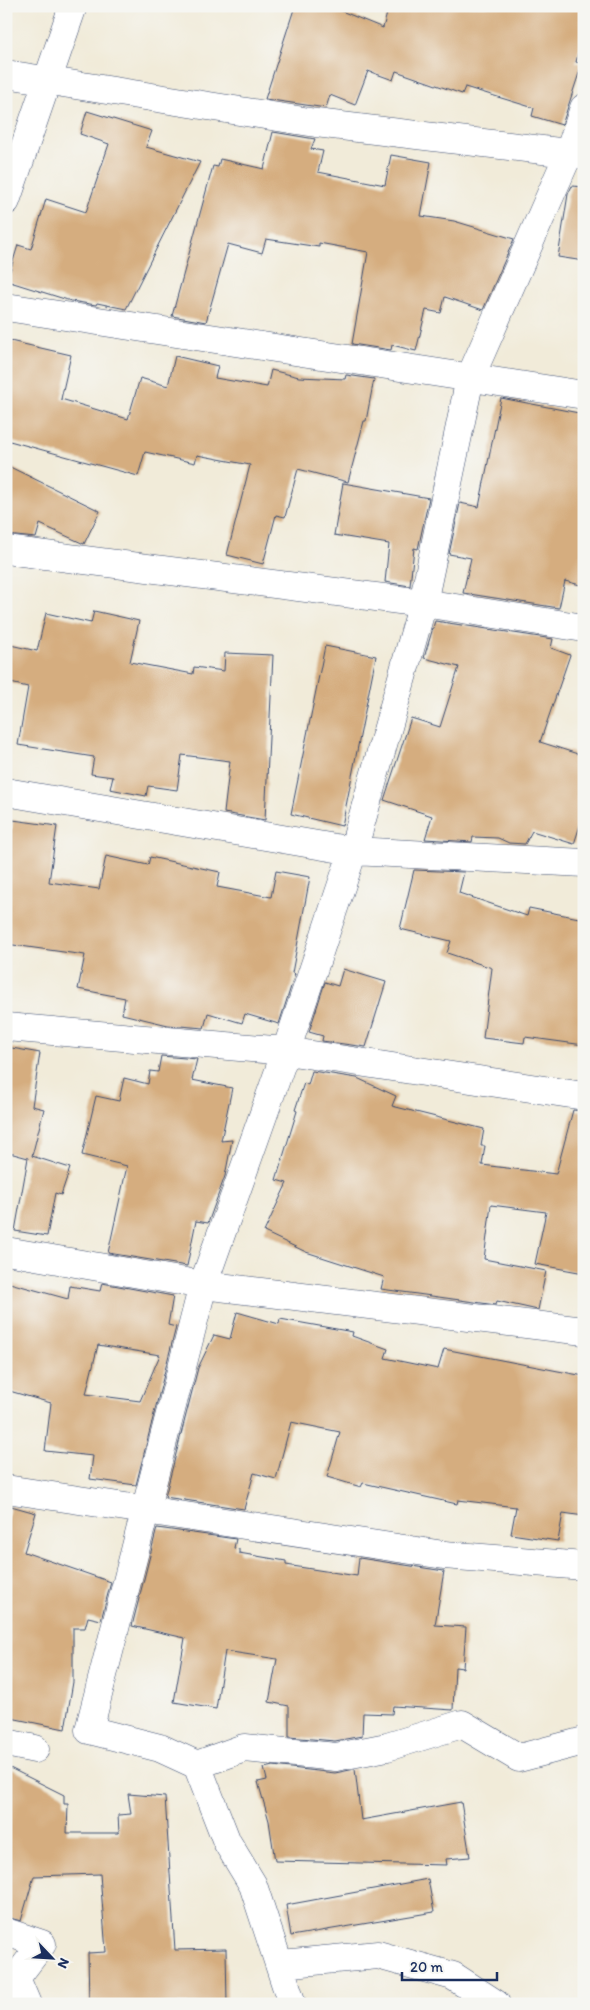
<svg xmlns="http://www.w3.org/2000/svg" width="590" height="2010" font-family="Itim,sans-serif">
  <style>
    .building { fill: #d5ad7f; fill-rule: evenodd }
    .lines { fill: none; stroke-linecap: round; stroke-linejoin: round }
    .minor-casing { stroke: #3b4b70; stroke-width: 29 }
    .minor { stroke: #fff; stroke-width: 28 }
  </style>
  <rect width="100%" height="100%" fill="#f6f6f2"/>
  <filter id="ink" filterUnits="userSpaceOnUse"><feTurbulence type="fractalNoise" baseFrequency=".02" numOctaves="2"/><feDisplacementMap in="SourceGraphic" scale="10" xChannelSelector="R" yChannelSelector="G"/><feConvolveMatrix kernelMatrix="1 2 1 2 8 2 1 2 1" color-interpolation-filters="sRGB"/></filter>
  <filter id="wash" filterUnits="userSpaceOnUse"><feTurbulence type="fractalNoise" baseFrequency=".0096" numOctaves="4" result="noise"/><feDisplacementMap in="SourceGraphic" scale="20" xChannelSelector="R" yChannelSelector="G"/><feGaussianBlur stdDeviation="1.12" result="paint"/><feColorMatrix in="noise" values="0 0 0 0 0 0 0 0 0 0 0 0 0 0 0 0 0 1.4 0 .05"/><feComposite in="paint" operator="in"/></filter>
  <g filter="url(#wash)">
    <rect width="100%" height="100%" fill="#f1ebd9"/>
    <g id="blocks">
      <path class="building" d="M295,6H329L383,28L389,6H584V31L576,62L582,64L562,125L532,116L534,108L465,87L462,94L396,71L393,80L368,71L355,105L330,95L326,108L265,99Z
        M87,111L152,131L146,147L200,162L126,309L97,303L96,305L71,301L7,281L18,245L31,249L46,199L86,212L109,144L80,134Z
        M273,132L315,139L311,149L323,151L318,172L385,185L391,155L431,162L421,216L454,221L514,239L483,310L445,297L441,313L426,310L416,351L392,345L391,350L352,344L368,252L319,243V247L266,239L262,253L228,244L206,322L172,316L213,166L218,167L220,159L264,169Z
        M572,186L584,187V261L558,257L568,194Z
        M6,340L71,355L61,399L128,419L140,378L168,386L175,356L218,366L215,378L267,387L271,370L299,377L345,379L346,375L374,379L366,421H364L348,482L298,469L285,517L276,515L263,564L227,555L250,465L197,455L195,463L145,452L138,476L6,440Z
        M501,398L584,414V586L565,581L559,608L463,593L471,558L449,554L460,503L479,507Z
        M6,465L100,511L84,544L40,524L36,538L6,535Z
        M343,483L429,498L418,549L414,548L410,586L385,582L389,544L334,535Z
        M94,611L139,621L130,662L193,674L194,667L224,671L225,653L273,655L265,820L224,813L230,761L182,755L177,790L148,786L146,796L110,789L113,777L91,774L94,757L18,745L28,687L6,682V644L37,651L46,613L91,623Z
        M435,621L553,639L551,648L570,655L540,742L584,756V813L574,844L532,831L525,844L509,843L498,838L473,837L472,842L425,839L432,816L384,800L411,718L440,727L459,667L424,658Z
        M325,646L376,656L342,826L291,814Z
        M13,820L57,826L49,882L99,889L106,856L148,865L150,857L220,872L217,887L271,897L276,871L310,877L292,973L295,974L279,1024L245,1014L242,1023L208,1013L204,1028L168,1025L122,1014L125,998L78,989L85,955L6,944V829L12,830Z
        M414,870L464,872L459,893L527,916L529,908L584,919V1045L525,1037L524,1043L483,1038L492,968L447,953L451,941L400,929Z
        M343,969L386,982L366,1047L322,1041L323,1036L309,1032L325,982L338,986Z
        M6,1047L40,1053L32,1106L44,1109L32,1156L70,1168L61,1195L55,1193L47,1236L15,1231L28,1158L6,1152Z
        M161,1056L197,1059L192,1080L232,1088L221,1141L232,1140L225,1176L208,1223L196,1221L187,1266L108,1253L127,1166L82,1155L96,1096L119,1101L124,1078L148,1084L150,1071L158,1072Z
        M312,1071L357,1078L396,1096L392,1106L484,1129L481,1146H485L482,1165L556,1174L573,1110L584,1111V1273L535,1264L546,1212L491,1205L484,1259L546,1271L538,1310L497,1301L496,1305L381,1289L384,1277L306,1252L264,1232L287,1183L276,1180L297,1111L295,1110L304,1083L308,1085Z
        M6,1282L68,1299L70,1286L100,1291L102,1283L173,1296L168,1325L176,1327L136,1485L90,1479L93,1456L45,1451L51,1403L6,1390ZM98,1345L160,1355L140,1401L86,1394Z
        M237,1312L279,1324L280,1319L353,1332L352,1336L388,1349L385,1358L438,1369L444,1349L584,1376V1516L563,1513L558,1541L511,1534L516,1507L458,1500L457,1504L363,1483L361,1487L327,1477L340,1432L291,1422L276,1479L254,1473L244,1509L165,1497L198,1368L214,1335L230,1339Z
        M11,1506L36,1513L24,1552L111,1582L101,1620L88,1617L85,1628H73V1682L65,1729L6,1717V1521Z
        M157,1528L236,1539L234,1548L239,1549V1553L286,1561V1565L357,1576L359,1558L444,1571L435,1625L466,1627L463,1668L455,1667L453,1710L393,1706L392,1714L363,1713L362,1736L335,1741L289,1737V1706L269,1702L277,1659L225,1651L216,1709L174,1702L185,1638L132,1626Z
        M6,1766L64,1795V1804H68L67,1833H119L118,1815L131,1814L128,1794L165,1797L175,1950L226,1949L227,2004H89L88,1953L106,1952L100,1874L34,1876L21,1921L6,1917Z
        M273,1766L335,1773L355,1769L361,1820L461,1802L470,1857L446,1859L447,1865L275,1861L269,1821L258,1782L267,1780L264,1768Z
        M428,1879L434,1912L291,1936L286,1905Z"/>
    </g>
  </g>
  <g filter="url(#ink)">
    <use href="#blocks" fill-opacity="0" stroke="#3b4b70" stroke-width="1"/>
    <g class="lines">
      <g class="minor-casing">
        <path id="minor" d="M6,74L316,123L584,155
          M584,108L569,153L470,378L423,603L353,851L286,1051L203,1285L89,1730L160,1748L197,1765L244,1748L336,1757L387,1747L462,1724L519,1758L584,1741
          M6,201L73,6
          M6,307L584,395
          M6,550L423,603L584,628
          M6,792L353,851L584,863
          M6,1027L286,1051L584,1096
          M6,1251L203,1285L584,1331
          M6,1489L444,1555L584,1566
          M6,1743L35,1749
          M197,1765L227,1842L253,1885L292,2004
          M6,1932L42,1944L16,1978L27,2004
          M281,1964L378,1955L453,1976L496,2004"/>
      </g>
      <use href="#minor" class="minor"/>
    </g>
  </g>
  <rect width="590" height="2010" fill="none" stroke="#f6f6f2" stroke-width="25"/>
  <g transform="translate(52 1958) rotate(115)" stroke="#f6f6f2" stroke-width="4" paint-order="stroke">
  <path d="M0-4L9 19L0 12L-9 19Z" fill="#1b2f5e"/>
  <text y="-8" font-size="14" font-weight="bold" text-anchor="middle" fill="#1b2f5e">N</text>
  </g>
  <path d="M402 1972v8h95v-8" fill="none" stroke="#1b2f5e" stroke-width="2.5"/>
  <text x="410" y="1972" font-size="15" fill="#1b2f5e" stroke="#f6f6f2" stroke-width="4" paint-order="stroke">20 m</text>
</svg>
